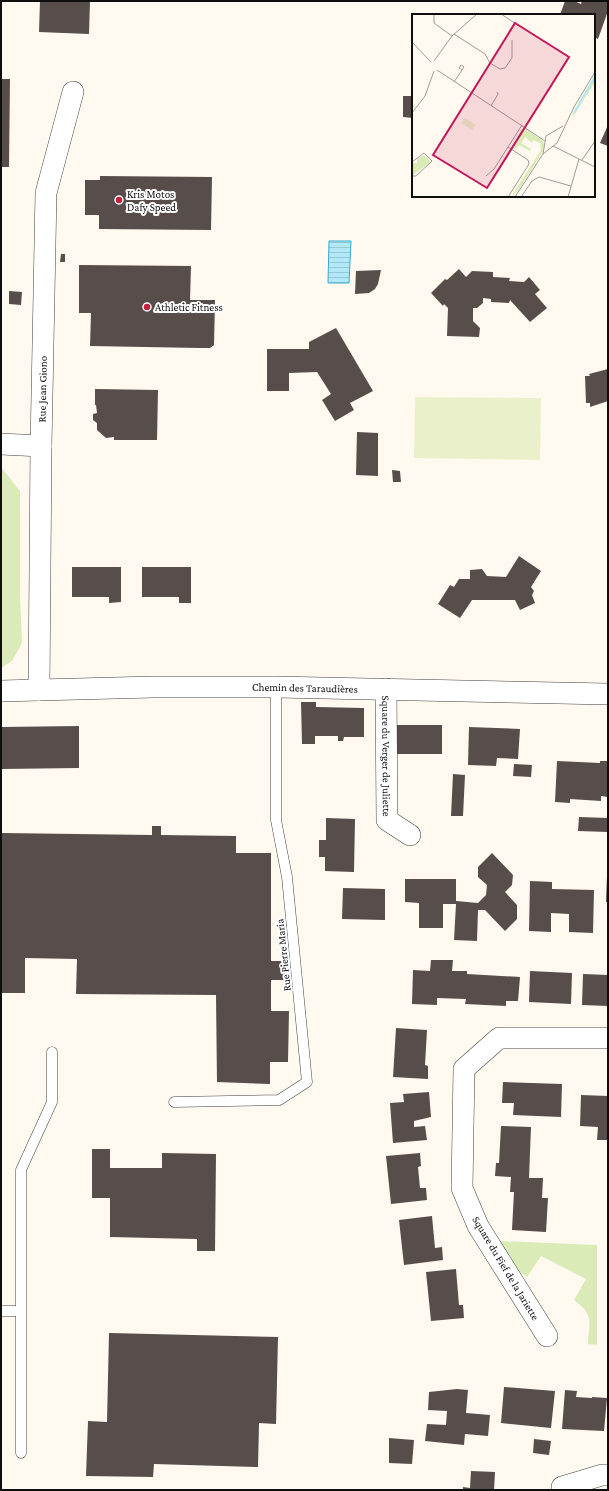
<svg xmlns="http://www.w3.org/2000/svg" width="609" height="1491" font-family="'Crimson Pro',serif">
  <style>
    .grass { fill: #daebb7 }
    .pitch { fill: #eaf1ca }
    .water { fill: url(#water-rules); stroke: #37abd1 }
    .building { fill: #574d4a }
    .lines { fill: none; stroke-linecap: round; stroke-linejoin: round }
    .lane-casing { stroke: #414141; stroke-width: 11 }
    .street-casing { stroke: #414141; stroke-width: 22 }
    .lane { stroke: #fff; stroke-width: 10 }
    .street { stroke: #fff; stroke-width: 21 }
    .poi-dot { fill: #c22242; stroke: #fff; stroke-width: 1.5 }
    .labels { text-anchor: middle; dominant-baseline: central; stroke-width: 4; stroke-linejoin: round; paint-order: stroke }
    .poi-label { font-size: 11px; fill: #0e0e0e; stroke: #fff; text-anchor: start }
    .street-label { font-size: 11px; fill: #0e0e0e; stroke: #fff }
    .inset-river { fill: none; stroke: #b2e8f8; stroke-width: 2 }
    .inset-road { fill: none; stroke: #9f9b95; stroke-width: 1 }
    .view { fill: #c2185b; fill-opacity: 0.15; stroke: #c2185b; stroke-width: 2 }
    .inset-edge { fill: none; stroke: #0e0e0e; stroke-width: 2 }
  </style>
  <defs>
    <pattern id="water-rules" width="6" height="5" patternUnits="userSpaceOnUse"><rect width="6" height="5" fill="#b2e8f8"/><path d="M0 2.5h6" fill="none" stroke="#98c6d3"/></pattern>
  </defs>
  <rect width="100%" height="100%" fill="#fff9ef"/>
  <path class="grass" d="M1,467L20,491V594L22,643L12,661L1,668Z
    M500,1241L597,1245V1345L588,1344C589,1320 594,1315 574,1300L586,1279L541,1256L527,1277L516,1269Z"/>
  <path class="pitch" d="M415,397L541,398L540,460L414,458Z"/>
  <path class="water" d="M329,241H351L349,283H328Z"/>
  <path class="building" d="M40,1H90L89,34L39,32Z
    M565,1H574L581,4L582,1H608V11L598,39L594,37V15H560Z
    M1,79H10L9,167H1Z
    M403,96H413V118L403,117Z
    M608,125V146L600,143Z
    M100,176L212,177L211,230L99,229V215H85V180H100Z
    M61,254H65V262H60Z
    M79,265L191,266L190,300H215L214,345L210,348H200L90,346L91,313H79Z
    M459,269L466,277L472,271L493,272V277L510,278L509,281L524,282L529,277L540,290L535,294L547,308L530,322L510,300L509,303L491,302V299L483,298V303L477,308H473V321L480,328L479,337L447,336L448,308L444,304L443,306L431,293L445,279L447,280Z
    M381,270L378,284L375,289L369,293L355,294L356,271Z
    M9,291L22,292L21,305L9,304Z
    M336,328L373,391L350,403L354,410L335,421L322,400L331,394L317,372L289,373V391H267V349H309V342Z
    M608,369V401L590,407V403H586L585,376H590L589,374Z
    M95,389L158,390L157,440H114V437L106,438L97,430V423L93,420V414L97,413L96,405H95Z
    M357,432L378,433V476L356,475Z
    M392,470L400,471L401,482H393Z
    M519,556L541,571L531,587L534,591L532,595L535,603L520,610L515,600H472L460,618L438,604L450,585L454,587L459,579H470V570L482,569L487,576L506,577Z
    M72,567H121V602L109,603V597H72Z
    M142,567H191V603H179V597H142Z
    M301,702H316V707L364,708V737H344L343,741H338V736H315V744H302Z
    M397,725H442V754H396Z
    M79,726V768L1,769V727Z
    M469,727L520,729L518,759L497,758L496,766L468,765Z
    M557,761L600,763V761H608V797L601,796V801L570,799V803L555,802Z
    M514,764L532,765L531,777L513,776Z
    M453,774L465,775L463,816H451Z
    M579,817L608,818V832L578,831Z
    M326,818L355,819L354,872L325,871V857H319V840H326Z
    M152,826H161V835L236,836V853H271V961H289V980H271V1011H289L288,1062H270V1084L217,1082L216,995L76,994L77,959L25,958V993H1V833L152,835Z
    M492,853L513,875L512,885L505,892L517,905V919L505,931L485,910H478L477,941L454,940L456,904H443V928H419V903L405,902V879H456V901L478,903L486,895L487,885L478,877V867Z
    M607,876H608V902H606Z
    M530,881L552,882V889L594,890L593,933L569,932V914L551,913V932L529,931Z
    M343,888L385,889V920L342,919Z
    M431,960H453L452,971H467V974L520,977L518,1001H506V1006L465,1004L466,999L437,998V1005L412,1004L413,970L430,971Z
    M530,971L572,973L571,1004L529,1002Z
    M583,974L608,975V1006L582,1005Z
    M396,1028L427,1030L425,1065L428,1066V1079L393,1077Z
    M503,1082L562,1084L561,1117L513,1115L514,1103H502Z
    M429,1092L431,1117L414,1121V1127L425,1126L427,1140L393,1143L390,1103L404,1102L403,1094Z
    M581,1095L608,1096V1140H597L598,1127L580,1126Z
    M501,1126L531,1127L529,1178H543L542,1198H548L546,1232L512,1230L514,1192H510L511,1177L495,1176L496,1163H499Z
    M92,1149H110V1168H162V1153L216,1154L215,1251H197V1239L110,1237V1198H92Z
    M420,1153L421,1166L418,1167L420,1188H426L427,1200L391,1204L386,1156Z
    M432,1216L435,1248L442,1247L443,1260L404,1265L399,1220Z
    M456,1269L459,1305H463L464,1318L431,1321L426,1272Z
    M109,1333L278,1337L276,1424L259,1423L258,1467L154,1464L153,1477L86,1476L88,1421L107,1422Z
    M504,1387L555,1391L551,1428L501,1423Z
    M457,1389L468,1390L466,1413L490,1415L488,1436L465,1434L464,1445L425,1441L427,1424L446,1425L447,1411L428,1410L429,1392Z
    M565,1390L577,1391L576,1397L592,1398V1397L607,1398L604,1431L562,1429Z
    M389,1438L414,1440L412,1464L389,1463Z
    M534,1439L551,1441L549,1455L533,1453Z
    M471,1471L495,1472L494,1490H463V1487L470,1488Z"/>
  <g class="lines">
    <g class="lane-casing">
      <path id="lane" d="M174,1102L279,1100L307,1082L287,877L276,820V687
        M1,1311H21
        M21,1453V1170L52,1102V1052"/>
    </g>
    <g class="street-casing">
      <g id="street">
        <path d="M1,444L41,446"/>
        <path id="s1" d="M386,689L387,820L410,835"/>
        <path id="s2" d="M39,690L41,446L46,193L73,92"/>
        <path id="s3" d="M1,691L153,687H276L608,694"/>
        <path d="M547,1336L478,1226L462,1188L464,1069L499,1038H608"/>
        <path d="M562,1487L602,1475H608"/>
      </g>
    </g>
    <use href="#lane" class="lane"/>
    <use href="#street" class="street"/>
  </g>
  <g class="poi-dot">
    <circle cx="119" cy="200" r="4"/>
    <circle cx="147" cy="307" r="4"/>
  </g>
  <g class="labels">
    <g class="poi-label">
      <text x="127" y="194">Kris Motos<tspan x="127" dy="13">Dafy Speed</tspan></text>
      <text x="155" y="307">Athletic Fitness</text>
    </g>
    <g class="street-label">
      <text stroke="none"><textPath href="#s2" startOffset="301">Rue Jean Giono</textPath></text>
      <text stroke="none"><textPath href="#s3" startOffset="304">Chemin des Taraudières</textPath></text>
      <text stroke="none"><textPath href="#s1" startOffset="67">Square du Verger de Juliette</textPath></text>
      <text transform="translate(283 955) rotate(-96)">Rue Pierre Maria</text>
      <text transform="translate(506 1268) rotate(59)">Square du Fief de la Jariette</text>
    </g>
  </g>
  <g transform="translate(412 14)">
    <rect width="183" height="183" fill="#fff9ef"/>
    <path d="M183,60V68L161,103V99ZM114,115L131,127L132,131L131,137L108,174L99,183L129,136L128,129L121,126L120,129L113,123L109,129L119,135L118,137L107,131L104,135L109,139L101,133L109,116ZM12,141L19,148L1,161L0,149H5V145Z" fill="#daebb7"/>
    <path d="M53,104L64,111L60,116L49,109Z" fill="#eaf1ca"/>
    <path class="inset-river" d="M162,99L183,63"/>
    <path class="inset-road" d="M22,0V9L40,22M89,0L107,12M42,20L73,40L78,49L88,55L93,54L100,44V26M0,28L19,48M22,47L40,22L65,0M25,56L133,127M42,68L52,53L49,51L47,54L50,56M79,92L86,80L85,78M0,99L13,82L22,57M141,132L183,153M131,140L145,129L162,93L183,58M170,146L183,127M0,148L12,139L20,147L4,162H0M74,162L82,155L110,111M96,183L117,150L116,146L96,133M103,183L131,140L134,122L151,112M109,183L120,167L127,163L159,172M156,183L167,145"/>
    <path class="view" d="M103,9L157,43L75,174L21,141Z"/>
    <rect width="183" height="183" class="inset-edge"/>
  </g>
  <rect width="609" height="1491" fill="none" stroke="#0e0e0e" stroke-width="4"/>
</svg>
